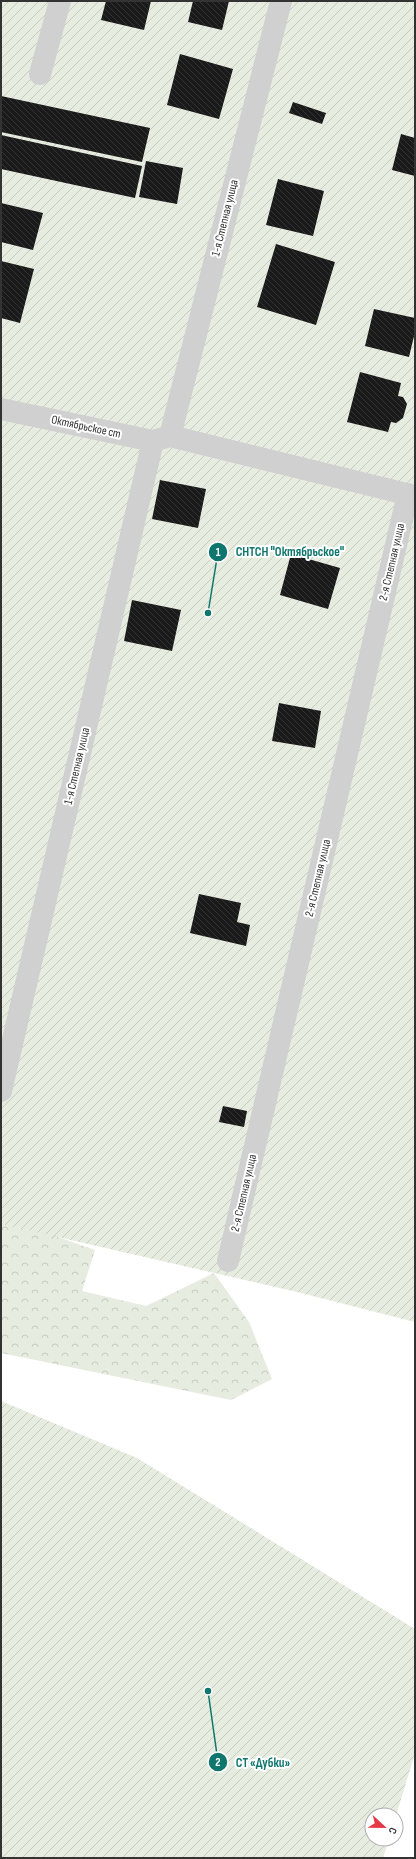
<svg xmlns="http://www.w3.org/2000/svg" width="416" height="1859" font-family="'Sofia Sans Condensed',sans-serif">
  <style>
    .forest { fill: url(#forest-crowns) }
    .garden { fill: url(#garden-furrows) }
    .building { fill: url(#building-back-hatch) }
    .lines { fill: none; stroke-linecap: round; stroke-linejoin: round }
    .minor { stroke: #d0d0d0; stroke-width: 22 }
    .labels { text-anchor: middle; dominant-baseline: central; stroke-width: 4; stroke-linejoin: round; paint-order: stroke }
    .street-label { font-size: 12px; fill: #333; stroke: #fff }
    .leader { fill: none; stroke: #0f766e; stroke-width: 1.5 }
    .callout-dot { fill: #0f766e; stroke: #fff; stroke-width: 1.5 }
    .mark-label { font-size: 12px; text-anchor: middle; font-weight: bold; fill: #fff }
    .callout-label { font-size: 13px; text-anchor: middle; font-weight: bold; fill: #0f766e; stroke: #fff; stroke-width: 4; stroke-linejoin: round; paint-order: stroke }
  </style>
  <defs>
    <pattern id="forest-crowns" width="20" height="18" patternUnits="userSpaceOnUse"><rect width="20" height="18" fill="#e6ecdf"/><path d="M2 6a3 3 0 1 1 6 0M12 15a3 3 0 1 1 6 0" fill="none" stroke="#c6cbc0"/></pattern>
    <pattern id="garden-furrows" width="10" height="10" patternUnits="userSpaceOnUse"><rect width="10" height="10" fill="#e6ecdf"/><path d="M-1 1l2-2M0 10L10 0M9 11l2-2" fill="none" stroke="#c6cbc0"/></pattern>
    <pattern id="building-back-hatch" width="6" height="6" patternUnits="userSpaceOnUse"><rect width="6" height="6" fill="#1a1a1a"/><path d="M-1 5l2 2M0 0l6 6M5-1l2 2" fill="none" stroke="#333"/></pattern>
  </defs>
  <rect width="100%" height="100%" fill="#fff"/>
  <path class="forest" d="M1,1217L95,1250L82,1291L146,1306L214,1273L249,1322L272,1379L231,1400L1,1353Z"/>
  <path class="garden" d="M1,1H415V1322L297,1292L1,1224Z
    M1,1401L137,1458L415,1629V1753L396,1816L372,1815V1839H389L383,1858H1Z"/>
  <path class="building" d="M106,1H151L144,30L101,20Z
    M193,1H229L222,30L188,22Z
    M180,54L233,69L219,119L167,105Z
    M1,96L150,128L142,162L1,132Z
    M293,102L326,113L322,124L289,113Z
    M401,134L415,138V176L392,170Z
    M1,135L142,166L135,198L1,169Z
    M146,161L183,168L177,204L139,197Z
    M278,179L324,191L313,236L266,225Z
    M1,203L43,213L33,250L1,242Z
    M276,244L335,262L316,325L257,307Z
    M1,261L34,269L20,323L1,318Z
    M374,309L415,318V332L409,357L365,346Z
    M360,372L401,383L398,396L403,397L407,404L403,418L396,423L391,422L388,432L347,422Z
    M160,480L206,489L198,528L152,519Z
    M291,554L340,568L328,609L280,595Z
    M132,600L181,610L172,651L124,641Z
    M279,703L321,711L315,748L272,741Z
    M199,894L241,903L237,922L250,925L246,946L190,933Z
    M223,1106L247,1111L244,1127L219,1122Z"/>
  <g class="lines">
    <path class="minor" d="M40,74L60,1
      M1,409L153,441L167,437
      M170,436L281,1
      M170,436L415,496
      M1,1091L153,441
      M228,1261L408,494"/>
  </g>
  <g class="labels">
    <g class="street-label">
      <text transform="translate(225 218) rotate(-76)">1-я Степная улица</text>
      <text transform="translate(86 427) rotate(12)">Октябрьское ст</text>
      <text transform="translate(392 562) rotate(-77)">2-я Степная улица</text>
      <text transform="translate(77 766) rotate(-77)">1-я Степная улица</text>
      <text transform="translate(318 878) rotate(-77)">2-я Степная улица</text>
      <text transform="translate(244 1193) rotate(-77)">2-я Степная улица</text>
    </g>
  </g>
  <path class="leader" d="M208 613L218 552M208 1691L218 1762"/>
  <g class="callout-dot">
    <circle cx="208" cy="613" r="4"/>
    <circle cx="208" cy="1691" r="4"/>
    <circle cx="218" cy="552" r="10"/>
    <circle cx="218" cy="1762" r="10"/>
  </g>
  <g class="mark-label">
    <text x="218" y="556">1</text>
    <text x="218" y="1766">2</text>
  </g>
  <g class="callout-label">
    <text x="290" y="556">СНТСН "Октябрьское"</text>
    <text x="263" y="1767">СТ «Дубки»</text>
  </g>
  <rect width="416" height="1859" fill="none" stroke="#333333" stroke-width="4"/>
  <g transform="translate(384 1827) rotate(112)"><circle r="19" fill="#ffffff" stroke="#adadad"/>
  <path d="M0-3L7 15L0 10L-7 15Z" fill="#e63946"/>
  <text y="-6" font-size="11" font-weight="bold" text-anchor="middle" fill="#333333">С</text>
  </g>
</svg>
